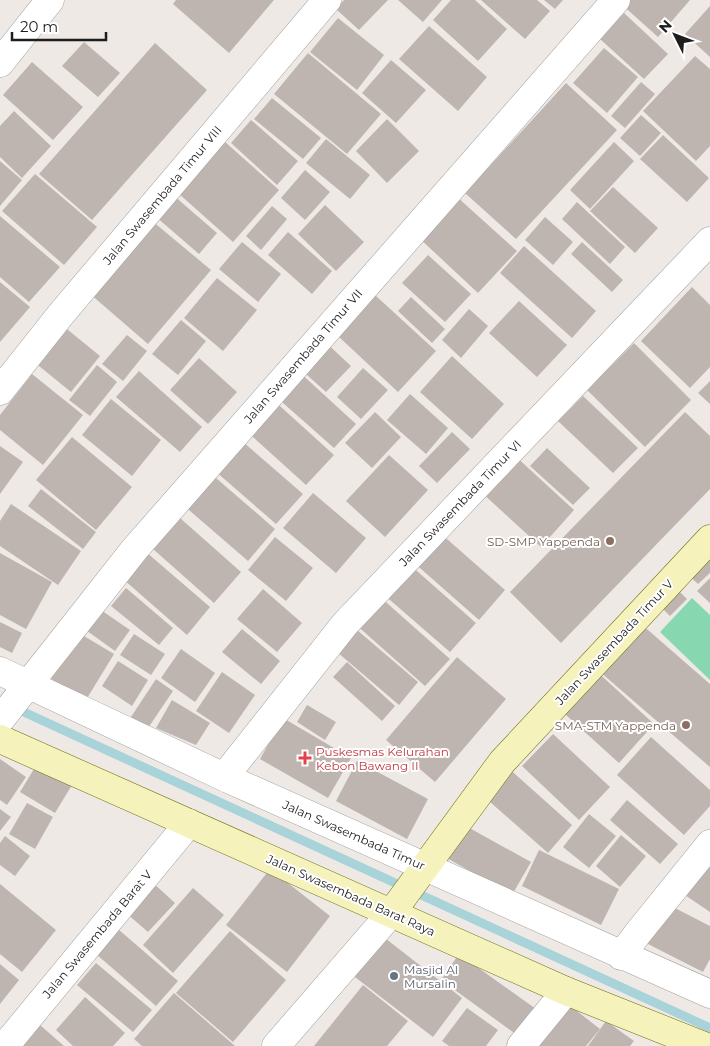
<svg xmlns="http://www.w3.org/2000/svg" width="710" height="1046" font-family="Montserrat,sans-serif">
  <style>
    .pitch { fill: #87d8b0 }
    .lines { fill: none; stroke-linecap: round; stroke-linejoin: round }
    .stream { stroke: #a7d3d9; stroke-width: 9 }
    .building { fill: #beb5b1 }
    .street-casing { stroke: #a1a1a1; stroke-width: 29 }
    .secondary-casing { stroke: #6d6d0c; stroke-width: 29 }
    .street { stroke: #fff; stroke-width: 28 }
    .secondary { stroke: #f5f2bb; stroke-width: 28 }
    .education-dot { fill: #8d6e63; stroke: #fff; stroke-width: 2 }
    .health-dot { fill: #e0444e; stroke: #fff; stroke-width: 2 }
    .worship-dot { fill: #6b7280; stroke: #fff; stroke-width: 2 }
    .labels { text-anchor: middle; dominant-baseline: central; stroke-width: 4; stroke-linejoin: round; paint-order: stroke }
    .street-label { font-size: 12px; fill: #1d1d1d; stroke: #fff }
    .education-label { font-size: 12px; fill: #785e54; stroke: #fff; text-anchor: end }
    .health-label { font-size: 12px; fill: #be3a42; stroke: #fff; text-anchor: start }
    .worship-label { font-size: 12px; fill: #5b616d; stroke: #fff; text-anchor: start }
  </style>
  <rect width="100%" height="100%" fill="#eee9e4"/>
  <path class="pitch" d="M692,598L710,615V680L660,632Z"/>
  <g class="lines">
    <path class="stream" d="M13,707L710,1028"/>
  </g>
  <path class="building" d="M176,0H274L229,53L173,4Z
    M344,0H388L359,30L336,9Z
    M398,0H442L423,22Z
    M451,0H475L507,29L478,61L433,20Z
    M481,0H537L550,11L525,39Z
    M544,0H563L555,9Z
    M621,0H690L658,37L619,2Z
    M710,6V57L685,34Z
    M624,13L668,54L644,79L600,39Z
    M338,18L384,55L357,90L310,52Z
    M429,26L487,77L458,111L399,59Z
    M84,42L120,73L98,97L62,66Z
    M155,43L207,90L92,220L39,174Z
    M604,48L638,77L607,113L573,83Z
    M308,53L381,114L347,154L274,94Z
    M695,56L710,69V146L696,161L643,111Z
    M391,60L426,90L396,123L362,93Z
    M32,62L83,107L53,140L3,95Z
    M641,82L655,94L625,128L611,116Z
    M566,83L617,130L516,239L465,193Z
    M272,98L321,138L303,159L254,119Z
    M14,111L51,146L22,178L0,157V126Z
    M641,115L661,133L640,156L620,138Z
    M387,119L419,151L387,183L356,151Z
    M251,120L298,161L277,185L231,143Z
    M663,135L709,178L687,202L640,159Z
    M326,139L370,175L350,199L306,163Z
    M224,141L279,190L233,242L178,193Z
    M614,142L634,161L590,209L570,190Z
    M0,161L22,180L0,206Z
    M305,170L330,192L305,220L281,198Z
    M35,174L97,227L64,265L2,211Z
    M613,187L658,228L635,253L590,211Z
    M173,195L217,233L199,254L155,216Z
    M456,196L517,251L478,293L418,237Z
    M577,202L625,247L610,264L562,219Z
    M325,205L364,242L336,271L298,234Z
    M272,206L287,219L261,250L246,236Z
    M0,216L60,267L29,302L0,277Z
    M545,217L573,242L553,265L525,240Z
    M151,220L211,270L148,344L89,293Z
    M288,232L332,271L312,294L268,255Z
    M242,242L281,274L258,302L219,269Z
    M582,242L623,280L612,292L571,254Z
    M524,246L596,311L572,338L500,273Z
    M428,255L471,294L445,322L402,283Z
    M217,278L257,310L223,351L184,318Z
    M0,282L30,307L0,342Z
    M692,287L710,305V367L690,388L641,341Z
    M375,295L436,351L398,392L338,336Z
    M411,297L445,329L432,343L398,311Z
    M519,301L567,345L537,377L489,333Z
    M469,309L488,326L461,358L442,340Z
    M181,320L206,341L178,375L152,354Z
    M57,321L100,356L71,392L28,357Z
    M127,335L147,351L123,381L102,364Z
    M321,338L351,366L326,392L296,365Z
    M634,343L691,400L645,447L587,390Z
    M452,356L504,404L472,439L420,392Z
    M199,358L237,392L208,424L170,390Z
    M97,365L117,382L90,416L69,400Z
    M363,368L388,390L361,419L337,397Z
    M297,370L356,424L334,448L274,395Z
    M139,371L202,427L180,452L116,397Z
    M32,374L83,415L43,465L0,430V415Z
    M710,381V404L698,393Z
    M410,394L448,428L426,454L387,420Z
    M583,396L638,448L613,473L558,421Z
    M270,397L334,455L306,485L242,427Z
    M111,399L161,440L132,476L82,435Z
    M375,412L401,437L372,468L345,443Z
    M685,412L710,436V489L561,643L510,592Z
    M452,432L470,449L437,483L419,466Z
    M72,437L132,487L96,530L36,480Z
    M242,441L303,494L276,524L215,471Z
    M0,446L23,462L0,494Z
    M547,448L590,488L573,505L530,466Z
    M513,454L574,510L541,547L480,491Z
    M389,455L428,490L385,537L346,501Z
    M209,472L275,529L248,561L182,504Z
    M41,489L96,532L83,549L28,506Z
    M313,493L366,538L336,573L283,528Z
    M11,504L81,551L58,585L0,546V521Z
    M180,518L241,572L214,603L153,549Z
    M439,532L505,590L479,620L412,561Z
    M275,537L313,568L286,601L248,570Z
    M710,543V573L698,584L683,570Z
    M146,552L210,607L187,635L123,579Z
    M0,553L52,582L26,629L0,615Z
    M409,564L476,623L450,652L383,594Z
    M710,578V603L697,591Z
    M672,584L687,599L670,616L655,601Z
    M126,588L173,628L159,645L111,606Z
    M263,589L302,623L277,652L237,619Z
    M379,596L450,659L425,686L354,623Z
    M98,608L130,630L115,651L83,628Z
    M0,622L22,633L12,653L0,647Z
    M640,623L710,684V767L599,671Z
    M350,624L418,682L399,705L330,646Z
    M242,629L280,661L261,684L222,652Z
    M74,630L114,654L86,700L46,676Z
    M134,634L165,654L151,675L120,655Z
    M181,649L215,673L195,702L161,678Z
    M457,657L506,699L435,782L386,740Z
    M118,661L148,680L132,706L102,686Z
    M347,662L395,706L382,721L333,677Z
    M592,667L654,724L619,763L556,706Z
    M222,672L255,695L229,733L196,711Z
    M156,679L173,691L146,731L129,720Z
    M172,700L210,723L196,745L156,728Z
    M307,705L336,722L325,740L297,722Z
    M283,718L351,758L328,798L260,759Z
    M553,734L610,787L579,820L522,766Z
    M651,737L710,790V806L684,835L617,775Z
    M0,759L26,777L7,805L0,800Z
    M357,761L428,799L407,839L336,801Z
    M37,764L72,785L55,813L20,792Z
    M506,766L572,825L548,853L481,794Z
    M627,800L678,844L660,864L610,820Z
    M27,803L53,817L35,849L9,834Z
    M0,809L11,817L0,831Z
    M589,814L616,836L589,868L563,847Z
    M464,825L531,862L512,895L445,857Z
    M621,835L646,856L620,887L596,866Z
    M5,836L30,856L15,876L0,865V843Z
    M539,850L619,889L601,925L522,886Z
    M710,863V912L682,893Z
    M270,869L330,916L287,972L226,925Z
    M152,882L175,903L148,932L125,912Z
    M0,884L56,930L22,972L0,954Z
    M193,888L224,915L173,973L143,945Z
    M667,904L710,926V959L703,972L646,943Z
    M118,929L178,981L156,1006L96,954Z
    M230,931L286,980L233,1042L176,993Z
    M381,935L462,998L433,1037L351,974Z
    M459,954L536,1009L517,1035L441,980Z
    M96,963L152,1010L133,1032L77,985Z
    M0,964L19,980L0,1004Z
    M363,985L408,1021L387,1046H314Z
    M174,993L235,1046H142L134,1039Z
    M85,997L125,1033L113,1046H73L56,1030Z
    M564,1001L600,1029L586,1046H536Z
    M467,1008L498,1030L486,1046H449L442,1041Z
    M606,1021L634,1041L630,1046H588Z
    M40,1025L64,1046H22Z"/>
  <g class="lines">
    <g class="street-casing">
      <path id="street" d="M0,63L50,0
        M0,391L62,313L327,0
        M0,671L224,777L710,994
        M0,720L134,550L616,0
        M224,777L345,624L710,241
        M621,956L638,933L710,844
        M5,1046L189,823
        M276,1046L392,912
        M521,1046L566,991"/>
    </g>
    <g class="secondary-casing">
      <path id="secondary" d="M0,739L566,991L704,1046
        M392,912L502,762L710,539"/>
    </g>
    <use href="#street" class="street"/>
    <use href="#secondary" class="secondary"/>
  </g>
  <g class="education-dot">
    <circle cx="610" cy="541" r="5"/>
    <circle cx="686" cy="725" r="5"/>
  </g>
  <path class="health-dot" d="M302.5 750.5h5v5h5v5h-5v5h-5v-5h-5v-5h5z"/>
  <circle class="worship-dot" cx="394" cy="976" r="5"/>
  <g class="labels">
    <g class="street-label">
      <text transform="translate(162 195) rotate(-50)">Jalan Swasembada Timur VIII</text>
      <text transform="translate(303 356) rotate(-49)">Jalan Swasembada Timur VII</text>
      <text transform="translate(460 503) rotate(-46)">Jalan Swasembada Timur VI</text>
      <text transform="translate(614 642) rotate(-47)">Jalan Swasembada Timur V</text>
      <text transform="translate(354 835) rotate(24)">Jalan Swasembada Timur</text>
      <text transform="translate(351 895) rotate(24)">Jalan Swasembada Barat Raya</text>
      <text transform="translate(97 934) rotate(-50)">Jalan Swasembada Barat V</text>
    </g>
    <g class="education-label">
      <text x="600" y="541">SD-SMP Yappenda</text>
      <text x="676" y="725">SMA-STM Yappenda</text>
    </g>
    <g class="health-label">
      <text x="316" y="751">Puskesmas Kelurahan<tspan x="316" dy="14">Kebon Bawang II</tspan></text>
    </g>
    <g class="worship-label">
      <text x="404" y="969">Masjid Al<tspan x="404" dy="14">Mursalin</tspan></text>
    </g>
  </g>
  <g transform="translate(675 35) rotate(312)" stroke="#ffffff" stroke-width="4" paint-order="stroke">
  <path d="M0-4L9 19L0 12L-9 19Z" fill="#1d1d1d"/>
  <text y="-8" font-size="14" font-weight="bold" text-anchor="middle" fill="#1d1d1d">N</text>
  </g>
  <path d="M12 32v8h94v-8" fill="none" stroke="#1d1d1d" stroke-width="2.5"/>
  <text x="20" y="32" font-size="15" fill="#1d1d1d" stroke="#ffffff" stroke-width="4" paint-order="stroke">20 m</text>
</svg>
